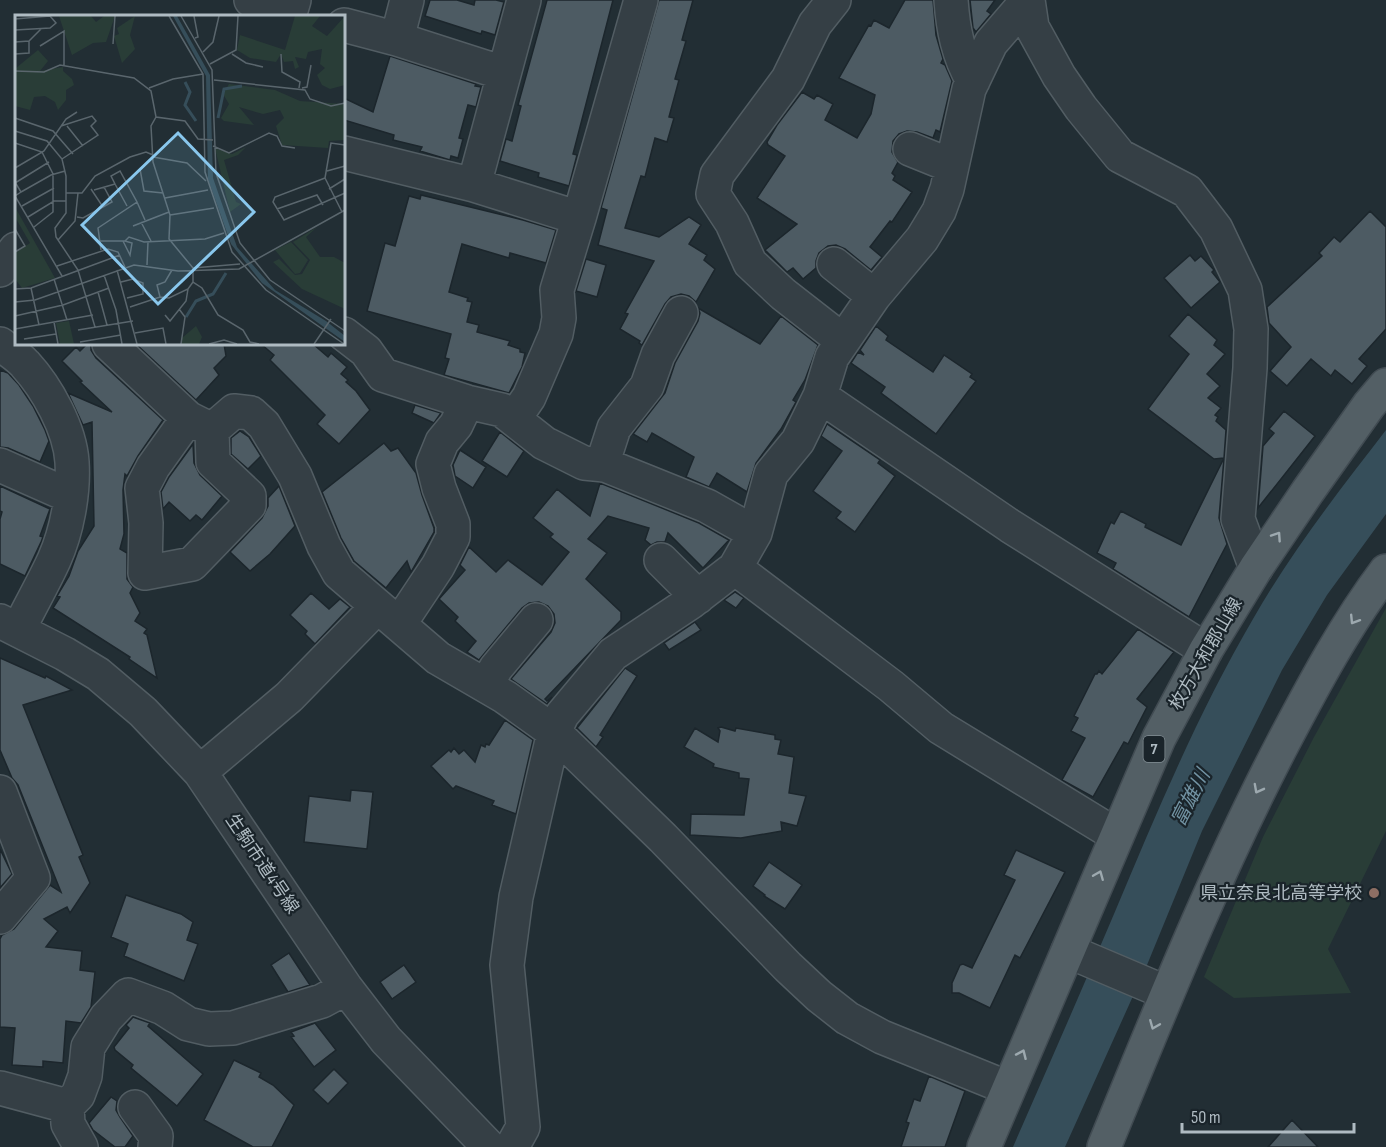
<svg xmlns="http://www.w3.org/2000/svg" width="1386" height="1147" font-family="'Sofia Sans Condensed','Noto Sans JP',sans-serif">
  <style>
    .green { fill: #293d37 }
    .water { fill: #364e5a }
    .building { fill: #4d5b63; stroke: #1c262c; stroke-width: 1.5 }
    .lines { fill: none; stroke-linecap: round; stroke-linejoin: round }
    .minor-casing { stroke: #525d63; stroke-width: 36 }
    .major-casing { stroke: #414b52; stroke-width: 36 }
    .minor { stroke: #353f45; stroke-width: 33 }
    .major { stroke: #535f65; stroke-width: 33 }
    .oneway { stroke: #9da9af }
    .education-dot { fill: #8d6e63; stroke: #1a242a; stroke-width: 2 }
    .labels { text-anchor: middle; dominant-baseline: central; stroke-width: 4.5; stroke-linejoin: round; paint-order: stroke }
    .shield { fill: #1a242a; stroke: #828e94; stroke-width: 1.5 }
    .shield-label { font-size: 16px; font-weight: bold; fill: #afbbc2 }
    .street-label { font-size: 18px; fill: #afbbc2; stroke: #1a242a }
    .poi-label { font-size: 18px; fill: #afbbc2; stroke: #1a242a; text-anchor: end }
    .water-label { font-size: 20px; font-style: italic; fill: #7293a3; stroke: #1a242a }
    .inset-river { fill: none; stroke: #364e5a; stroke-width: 3 }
    .inset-road { fill: none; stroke: #5a666d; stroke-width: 1.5 }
    .view { fill: #89c7ed; fill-opacity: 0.15; stroke: #89c7ed; stroke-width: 3 }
    .inset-edge { fill: none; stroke: #afbbc2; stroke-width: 3 }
  </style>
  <rect width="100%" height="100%" fill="#222e34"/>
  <path class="green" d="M1386,608V831L1328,949L1351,993L1234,998L1204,977L1263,837L1314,737Z"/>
  <path class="water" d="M1386,430V514L1327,595L1282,670L1202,831L1147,965L1065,1147H1013C1047,1069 1081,992 1114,914C1156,814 1198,713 1253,619C1291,552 1339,491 1386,430Z"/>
  <path class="building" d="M430,0H457L474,5L475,0H496L504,2L495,35L482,31L481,34L425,16Z
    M547,0H613L573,154L577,155L569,186L538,177L539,173L500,161L506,139L512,141L521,106L518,105Z
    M659,0H693L682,40L686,41L675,79L679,80L669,117L674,118L667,142L655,138L645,177L641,176L625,228L659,237L689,217L701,225L689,244L707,255L704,260L715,269L696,302L689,296L681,294L671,297L665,304L642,345L639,343L640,341L620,329L628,314L625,313L654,261L598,245L607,210L601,208Z
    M905,0H933L936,35L943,59L941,63L945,65L952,81L940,132L936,130L933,138L917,132L907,131L899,134L893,141L892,152L898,162L892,173L895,176L893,180L912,192L892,222L890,221L870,247L882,257L871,270L845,249L836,245L828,246L819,253L816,261V268L803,279L793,268L787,272L765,250L797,224L757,198L785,156L768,145L767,142L777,125L802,92L814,99L817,95L833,104L825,120L857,138L871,114L875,95L839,78L869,25L871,26L874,20L889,28Z
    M970,0H995L987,11L991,14L976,32L973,28Z
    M390,56L476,84L475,86L481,87L476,107L468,105L459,138L463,139L458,158L451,156L450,160L420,151L422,147L393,140L394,135L344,120V98L373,112Z
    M421,195L523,220L556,230L546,263L510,253L509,258L462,244L449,292L468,298L467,301L472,302L467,322L479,325L477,332L510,341L508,345L520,349V352L525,353L522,367L509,393L444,375L449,359L445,358L451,334L367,311L385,243L395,246L409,196L420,199Z
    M1370,211L1386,227V329L1359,359L1367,366L1352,384L1335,370L1331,376L1311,359L1287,386L1270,371L1291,347L1269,323L1267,307L1322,256L1319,253L1334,237L1340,242Z
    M1190,255L1195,261L1201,256L1214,270L1212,272L1220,282L1191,308L1164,278Z
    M586,259L606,265L597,297L576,291Z
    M698,308L760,344L781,316L818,345L805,380L793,400L796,402L781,429L756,463L747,492L717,473L709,487L686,477L694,457L652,433L647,442L633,434L665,393L675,363L698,321L700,313Z
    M1188,314L1217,340L1214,345L1225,354L1207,374L1220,386L1208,398L1221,408L1215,415L1218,417L1216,421L1226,430L1224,458L1214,459L1148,409L1189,354L1169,336Z
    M876,326L888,336L886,340L933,372L944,355L972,374L970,377L976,381L936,434L881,393L885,387L851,363L858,352L864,355L860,350Z
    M87,344H91V350L96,358L163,420L138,456L127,476L125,474L123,490L124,534L120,549L127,553V579L133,587L130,593L140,613L135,621L147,629L144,633L147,635L157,678L129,659L130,657L53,608L60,597L57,596L69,576L78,551L94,526L92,422L83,425L68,393L112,412L80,382L82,381L62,361L76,347L80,351Z
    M136,344H224L226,356L214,368L219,375L196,400Z
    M261,344H313L328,357L331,353L347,367L341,374L348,380L346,382L356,391L370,410L339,444L317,424L325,415L270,360L274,355Z
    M0,370L8,373L19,385L33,406L45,430L49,441L40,462L8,448L0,447Z
    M415,405L441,413L434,423L412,413Z
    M1284,411L1315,436L1258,508L1263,446L1274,433L1269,429Z
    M827,424L880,460L878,463L895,476L855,532L836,518L841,512L813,491L842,451L821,436Z
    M240,431L249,437L261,456L248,469L231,454V438Z
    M500,432L524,451L507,477L482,461Z
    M384,443L391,451L398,448L416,473L422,495L434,528V532L411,572L407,561L386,588L354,561L341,538L322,492Z
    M193,444L194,463L200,475L222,496L202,520L196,515L190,521L169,502L163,509L161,492L169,477Z
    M460,450L486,467L473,488L455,476L453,465Z
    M1224,458L1219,518L1227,544L1189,617L1113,569L1116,563L1097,553L1111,522L1114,524L1121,511L1146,524L1145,527L1181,545Z
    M600,483L699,523L729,540L703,568L668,533L665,542H657L651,545L645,540L649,528L608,516L588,539L607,553L586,579L621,612V620L545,699L547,701L552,697L547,704L511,679L551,632L555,623L554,614L548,606L539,602L529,603L522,608L479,660L467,652L476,641L455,621L458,617L439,599L465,570L460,565L469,547L496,572L508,560L542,585L569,552L550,537L553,534L533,518L557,489L590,516Z
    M0,486L50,509L40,536L43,537L41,542L25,576L0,564V519L2,512L0,511Z
    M279,486L295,526L270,554L250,571L230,552L262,518L268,506V498Z
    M735,592L744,598L736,608L724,600Z
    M311,593L329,609L340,599L350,607L315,644L305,634L307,631L290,615Z
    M695,622L701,630L669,650L664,643Z
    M1138,629L1174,652L1137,699L1147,707L1128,744L1124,742L1093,797L1062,780L1085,738L1071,731L1078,718L1074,716L1095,674H1097L1099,671L1102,674Z
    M0,658L45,678L46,676L72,690L23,705L83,855L79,857L90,883L70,913L67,907L44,919L58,931L46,947L82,951L80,970L95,972L91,1007L81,1023L66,1021L63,1063L43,1061V1067L12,1065L15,1028L0,1027V939L2,935L14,929L50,885L61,892L18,785L12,778L0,750Z
    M625,668L637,676L600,735L603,737L596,747L577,728Z
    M505,720L533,740L516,814L492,805L494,801L456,786L453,789L431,766L449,750L451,752L454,748L459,754L464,750L475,762L481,745L485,747L486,744L489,745Z
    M721,727L735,731L736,728L775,735V739L781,740L778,754L794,757L789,793L806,796L797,826L781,822L782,831L741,838L690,835L691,814L744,815L749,779L739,778V773L713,767L714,764L684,747L695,728L718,742L720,731L718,728Z
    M351,790L373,792L367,849L304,842L309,796L350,801Z
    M0,849L12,874L0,888Z
    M1016,850L1065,872L1020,958L1015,955L990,1008L959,993H952V983L960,965L963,964L972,968L1015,880L1004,875Z
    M769,862L802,885L785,909L764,896L765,895L753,886Z
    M126,895L181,914L193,922L187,940L198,944L184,981L124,956L128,944L111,937Z
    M289,953L310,985L288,992L271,965Z
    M404,965L416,982L392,999L380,982Z
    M133,1017L150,1023L148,1026L203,1074L177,1106L131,1068L133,1065L115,1050L114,1047L129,1028L126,1025Z
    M315,1023L336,1050L314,1067L291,1037L294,1036L291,1032Z
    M234,1060L261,1073L259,1077L273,1085L294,1105L272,1147H253L204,1120Z
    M334,1069L348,1083L328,1104L313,1090Z
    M929,1076L965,1091L945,1147H901L909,1123L906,1122L914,1099L920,1101Z
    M111,1097L117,1101L116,1110L120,1117L133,1136L125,1147H115L93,1130L89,1123Z
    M1292,1120L1318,1147H1268Z"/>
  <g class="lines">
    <g class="minor-casing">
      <path id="minor" d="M251,0L291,10L294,0
        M834,0L815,24L788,79L717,175L713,194L732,223L750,263L783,294L842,340
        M951,0C953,29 958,55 973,81
        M1028,0L1032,27L1059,76L1081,108L1120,156L1187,191L1216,229L1245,290L1251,329L1250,368L1238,519L1256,568
        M344,25L397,39L407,0
        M397,39L503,73
        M910,149L952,166
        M344,153L474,185L579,218L641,0
        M474,185L524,0
        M834,264L874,296
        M0,270L16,249
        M344,334L366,351L383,375L467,402L502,410L544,443L584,463L605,465L707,506L755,533
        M0,344C8,350 18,356 25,364C47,388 70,429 72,462C74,493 67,531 54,560C43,584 30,606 19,629
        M109,344L188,418L212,430L213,462L249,496V505L192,564L145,573L146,523L142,488L153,467L188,418
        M820,396L1010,526L1206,650
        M514,419L529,397L556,334L559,318L557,290L579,218
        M212,430L234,411L251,413L264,425L295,476L324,546L339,573L438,658L505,697L554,732L663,838L788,967L819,996L847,1018L882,1037L1008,1088
        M0,465L70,496
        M602,465L614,428L647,386L658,355L681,313
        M661,560L698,597
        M735,568L891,686L941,728L1116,835
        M0,621L65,654L98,674L143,712L200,772L346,988L386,1040L489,1147
        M400,623L438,566L453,537V524L439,488L433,464L442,442L456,425L467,402
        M486,685L496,668L536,620
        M200,772L289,697L377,607
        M0,792L33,878L0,917
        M1068,951L1167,993
        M0,1088L67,1106L68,1124L81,1147
        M67,1106L78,1095L85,1076L88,1047L106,1018L128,995L163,1008L188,1024L209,1029L233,1028L322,1001L346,988
        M135,1107L156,1136L155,1147
        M512,1147L523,1127L507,965L516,897L554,732L562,715L613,654L691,602L735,568L755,533L771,474L798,441L820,396L832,357L874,296L922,239L939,211L947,189L969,89L991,43L1028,0"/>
    </g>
    <g class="major-casing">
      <path id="major" d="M984,1147L1159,738L1206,650L1256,568L1308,491L1369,405L1386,385
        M1104,1147C1160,1011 1215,873 1283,743C1314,684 1346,624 1386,571"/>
    </g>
    <use href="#minor" class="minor"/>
    <use href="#major" class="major"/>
  </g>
  <defs><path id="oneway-chevron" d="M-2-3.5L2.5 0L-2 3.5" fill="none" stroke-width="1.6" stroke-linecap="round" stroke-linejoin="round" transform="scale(1.5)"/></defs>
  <g class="oneway">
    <use href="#oneway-chevron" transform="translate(1277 536) rotate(-56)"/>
    <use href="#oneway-chevron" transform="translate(1354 620) rotate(122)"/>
    <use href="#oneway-chevron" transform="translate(1258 789) rotate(118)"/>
    <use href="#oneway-chevron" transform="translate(1099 875) rotate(-68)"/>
    <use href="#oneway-chevron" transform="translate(1154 1025) rotate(112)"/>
    <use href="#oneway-chevron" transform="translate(1022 1054) rotate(-66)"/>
  </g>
  <circle class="education-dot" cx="1374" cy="893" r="6"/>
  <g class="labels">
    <rect class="shield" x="1143.5" y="736" width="21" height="26" rx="4.5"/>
    <g class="shield-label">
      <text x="1154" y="749">7</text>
    </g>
    <g class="street-label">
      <text transform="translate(1206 654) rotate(-60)">枚方大和郡山線</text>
      <text transform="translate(262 864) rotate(56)">生駒市道4号線</text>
    </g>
    <g class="poi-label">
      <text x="1362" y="893">県立奈良北高等学校</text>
    </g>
    <g class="water-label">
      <text transform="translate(1191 798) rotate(-63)">富雄川</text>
    </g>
  </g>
  <g transform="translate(15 15)">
    <rect width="330" height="330" fill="#222e34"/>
    <path d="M44,1H76L81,7L89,1H99V4L91,27L78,28L57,40ZM120,1L115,20L120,34L107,48L99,21L104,19L102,13ZM280,1H305L297,11L312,21L330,1V70L315,74L307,70L302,60L310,53L305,49L307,34L293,37L291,44L280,42L284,52L280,54L278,46L269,47L266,39L261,47L235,43L222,35L225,20L270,35ZM23,35L33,46L25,56L48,52V56L57,64L59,70L51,75V85L43,95L40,87L30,81L19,82L15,95L0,91L1,53ZM214,69L260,75L285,86L330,89V125L314,126L313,133L267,130L261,111L269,103L265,95L248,99L224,92L239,110L209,106L206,103L214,89L208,79ZM231,132L223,140L209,145L221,187L226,189L215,197L200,133L217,139ZM0,192L40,263L7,273L0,264V238L15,228L0,202ZM302,212L291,222L305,242H319L330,248V294L287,274L258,247L264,244L280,260L287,259L295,245L278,227ZM276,227L293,245L285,258L280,259L260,235ZM54,306L59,329H45L41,308ZM181,311L187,322L184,329H167V323Z" fill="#293d37"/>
    <path d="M158,1H162L195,60L198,163L222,232L260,275L311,306L330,321V327L247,268L216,229L193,164L191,61Z" fill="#364e5a"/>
    <path class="inset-river" d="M170,67L175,77L170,90L181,106M203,103L209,74L227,71M171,302L181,286L198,279L211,258"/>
    <path class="inset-road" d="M154,1L188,59L190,157L217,237L251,275L329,329M166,1L197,55L201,158L225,228L255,265L330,316M179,1L183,22L180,23M0,4L35,1M0,15L35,13L41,8L35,1M0,27L14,26L26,14M98,29L100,1M25,31L49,16V50M188,37L198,27L204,1M0,39L14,38V26M217,39L231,48L248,52M266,39L267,57L285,67L284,73M195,49L221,35L223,1M0,56L29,57L45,50L119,63L136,76L141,102L170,106L183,124L198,125M199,65L290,75L295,84L316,91L330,88M134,73L158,64L188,59M287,73L292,72L296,50M141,102L136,111L138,147L155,200L154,224L178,253V267L187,273L203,300L228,315L235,327L244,329M0,103L38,116L58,139M46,111L77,101L81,106L76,111L83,120L47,144M52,111L68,131M0,116L32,126L47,144L51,161V198L40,213L41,222L63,255L80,312M0,128L27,137L38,159V197L19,212M198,131L214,138L254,118L262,121L267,131L280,133M138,142L172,148L191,166M0,153L29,136L51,104L62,97M125,154L129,176L148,178M312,156L330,151M310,163L260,182L258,187L269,205L330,178M0,167L6,177L0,181L47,261M0,168L34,147M100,169L112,191M314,174L330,164M79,175L100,169L96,161L105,156L122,187L83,213L86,235M6,177L36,160L50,156M51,178H67L80,161L115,142L131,137L138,140M150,183L193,175M122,187L130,205M7,191L39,173M88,192L97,187L89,172M262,194L302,180L308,190M327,197L310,163L316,128L330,130M155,200L199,193M13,202L39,186H51M62,202L68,203L88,192L76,174M126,207L136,226M118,211L154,197M0,214L10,231L0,237M43,225L60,206L63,178M85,226H110L117,228L115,240L108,226M110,226L114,222L129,227L190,224L209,218M132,250L133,227M42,251L93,234L103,237L110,252M178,253L225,249M102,255L122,329M89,260L101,295L107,329M39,264L52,305M106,267L118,264L128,268V279L112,283M16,273L24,310M0,274L16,273L105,240M83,277L92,310M145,282L142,270L150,267L157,255M0,287L20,285L119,250L163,256L224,254L330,195M115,292L145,282L154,283L173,274L178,267M164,294L170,302L166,329M150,300L155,306L171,286L173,274M0,301L48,290L94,273M39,307L43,329M0,314L78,300M63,315L118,306M120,318L148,313L151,329M9,324L41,319M65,327L106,320M194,329L209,325L222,329M299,329L316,304"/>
    <path class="view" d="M163,118L239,197L143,289L67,210Z"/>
    <rect width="330" height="330" class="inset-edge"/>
  </g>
  <path d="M1182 1123v9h172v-9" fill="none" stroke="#afbbc2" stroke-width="3"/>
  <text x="1191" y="1123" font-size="18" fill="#afbbc2" stroke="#1a242a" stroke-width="4.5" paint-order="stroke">50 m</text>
</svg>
